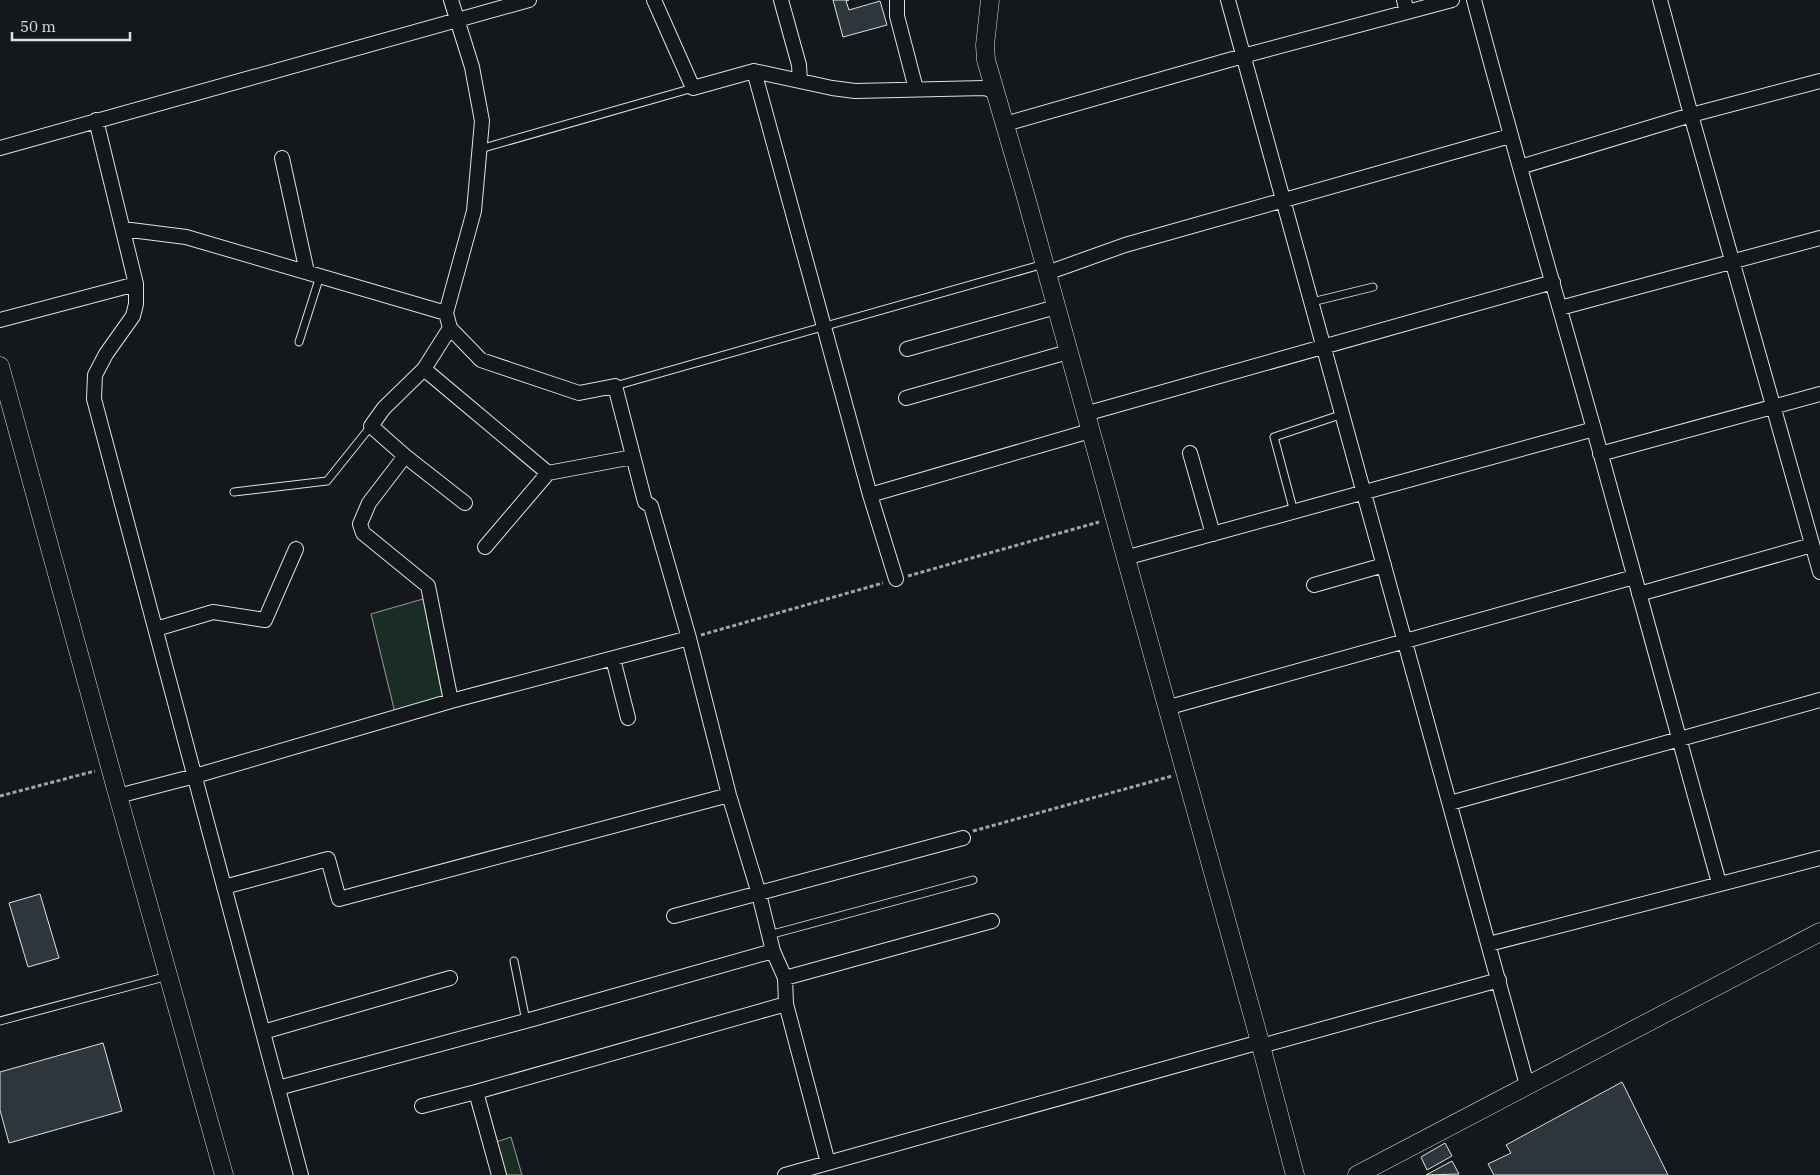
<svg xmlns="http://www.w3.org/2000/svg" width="1820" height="1175" font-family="'IBM Plex Serif',serif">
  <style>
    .green { fill: #1a2d24; stroke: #939e99 }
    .building { fill: #2c363c; stroke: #d8e6dc }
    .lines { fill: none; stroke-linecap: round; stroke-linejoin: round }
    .service-casing { stroke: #d8e6dc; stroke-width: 9 }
    .minor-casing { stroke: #d8e6dc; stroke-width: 16 }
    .tertiary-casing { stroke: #d8e6dc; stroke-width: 19 }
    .path { stroke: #9da8a2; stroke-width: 3; stroke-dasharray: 4 2.5; stroke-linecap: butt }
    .service { stroke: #14181c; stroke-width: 7 }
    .minor { stroke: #14181c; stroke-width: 14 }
    .tertiary { stroke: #14181c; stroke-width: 18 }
  </style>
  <rect width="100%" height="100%" fill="#14181c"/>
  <path class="green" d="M423,599L443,699L395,713L371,614Z
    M511,1137L522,1175H505L496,1142Z"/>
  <path class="building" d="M833,0H849L846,1L849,10L880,1L887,25L843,37Z
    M40,894L59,958L28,967L9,903Z
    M103,1043L122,1111L9,1143L0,1110V1072Z
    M1622,1082L1668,1175H1494L1488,1164L1511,1153L1506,1145Z
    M1445,1143L1452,1156L1427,1170L1421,1157Z
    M1452,1161L1459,1174L1426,1175Z"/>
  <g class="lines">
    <g class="service-casing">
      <path id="service" d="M480,149L693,88
        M1312,302L1373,287
        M299,342L320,276
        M615,386L1044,264
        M234,492L327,481L371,426
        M1294,512L1274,437L1343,414
        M769,935L973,880
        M514,961L526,1021
        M0,1021L168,976"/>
    </g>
    <g class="minor-casing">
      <path id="minor" d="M451,0L472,67L482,121L474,211L446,313L450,328L424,369L548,473L633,457
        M654,0L693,88L754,71L832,88L855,91L984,88L995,91
        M781,0L799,65L800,81
        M897,0V16L916,89
        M1228,0L1527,1085
        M1404,0L1407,12
        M1474,0C1512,143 1553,284 1593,426C1636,578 1676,731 1719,883
        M1660,0L1691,115L1820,572
        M754,71L870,495L896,579
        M96,120L136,284V304L133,316L106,354L95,375L94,399L301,1175
        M1005,124L1243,56L1452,0
        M0,148L529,0
        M282,158L307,272
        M1520,167L1691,115L1820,81
        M123,229L186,237L446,313
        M1047,273L1125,245L1510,136
        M1560,308L1820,238
        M0,320L136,284
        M450,328L481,360L579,393L615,386L645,502L651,506L689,638L729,795L759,894L773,951L785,978L786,1004L828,1163
        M907,349L1056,307
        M424,369L384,408L371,426L405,456L465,503
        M906,398L1068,352
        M1085,414L1553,282
        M1190,453L1213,534
        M1600,454L1820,394
        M405,456L369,503L360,524L363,533L428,586L451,701
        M870,495L1090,431
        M485,547L548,473
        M1125,558L1594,429
        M1314,585L1384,565
        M1639,594L1812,545
        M156,629L213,612L265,620L296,549
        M613,659L628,718
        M1166,708L1634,577
        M118,796L195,776L451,701L689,638
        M1450,803L1820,700
        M224,887L328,859L339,899L729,795
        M674,916L963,838
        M1489,944L1820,858
        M785,978L992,921
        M263,1032L450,978
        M1261,1046L1499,980
        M278,1088L533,1019L773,951
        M422,1106L476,1092
        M499,1175L476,1092L786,1004
        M785,1175L1260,1042"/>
    </g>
    <g class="tertiary-casing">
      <path id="tertiary" d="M990,0L985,45L986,60L1024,190L1260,1042L1295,1175
        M0,366L118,796L224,1175
        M1357,1175L1820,932"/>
    </g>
    <path class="path" d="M908,576L1099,522
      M701,635L883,583
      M0,796L95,771
      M973,831L1172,776"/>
    <use href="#service" class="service"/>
    <use href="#minor" class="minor"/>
    <use href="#tertiary" class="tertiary"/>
  </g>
  <path d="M12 32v8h118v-8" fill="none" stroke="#d8e6dc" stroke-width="2.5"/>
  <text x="20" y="32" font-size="15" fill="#d8e6dc" stroke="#14181c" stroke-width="4" paint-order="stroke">50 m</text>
</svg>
